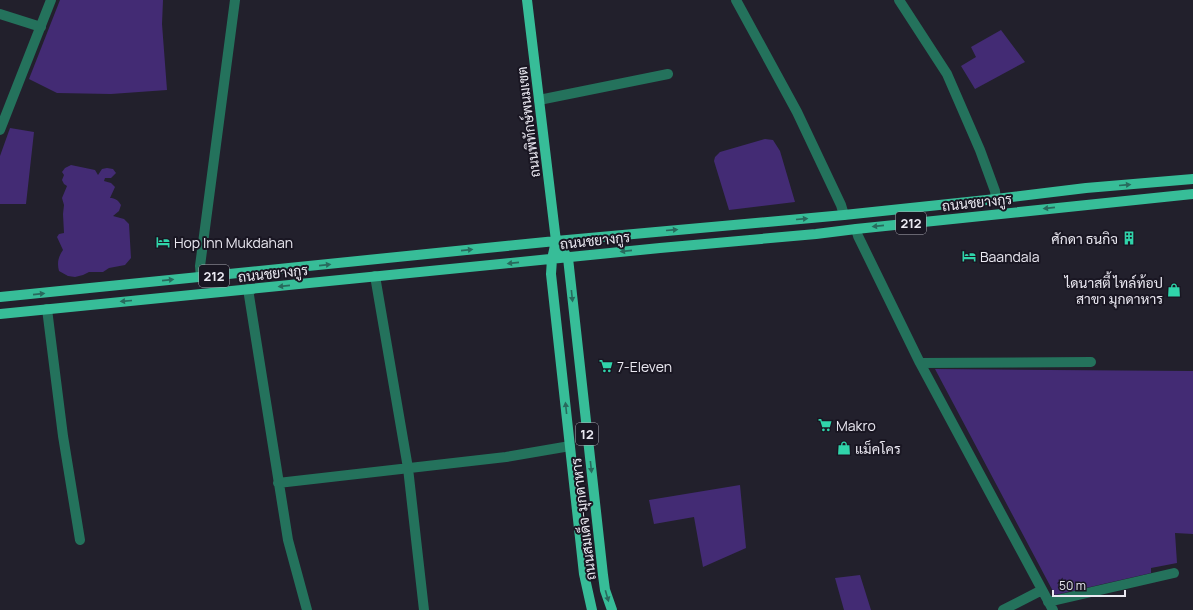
<svg xmlns="http://www.w3.org/2000/svg" width="1193" height="610" font-family="Manrope,Sarabun,sans-serif">
  <style>
    .green { fill: #432b74 }
    .lines { fill: none; stroke-linecap: round; stroke-linejoin: round }
    .minor { stroke: #24725c; stroke-width: 10 }
    .major { stroke: #37bd98; stroke-width: 10 }
    .oneway { fill: #286a5d }
    .labels { text-anchor: middle; dominant-baseline: central; stroke-width: 4; stroke-linejoin: round; paint-order: stroke }
    .shield { fill: #191622; stroke: #aba9b3; stroke-width: 1 }
    .shield-label { font-size: 13px; font-weight: bold; fill: #eae8f1 }
    .street-label { font-size: 14px; fill: #eae8f1; stroke: #191622 }
    .poi-label { font-size: 14px; fill: #eae8f1; stroke: #191622; text-anchor: start }
  </style>
  <rect width="100%" height="100%" fill="#22202c"/>
  <path class="green" d="M60,0H163L162,24L167,90L111,94L57,93L29,79Z
    M1001,30L1025,62L975,89L961,66L976,57L971,47Z
    M10,128L34,132L26,204H0V156Z
    M765,139L773,140L780,151L795,202L729,210L714,161L715,157L720,152Z
    M71,165L95,170L98,175L102,169L107,168L113,169L116,173L111,178H105L104,181L111,183L115,187L110,198C115,198 118,200 121,205L119,211L113,216L124,219L129,224L131,258L125,265L109,268L103,272H89L83,275L75,277L68,276L59,271C57,263 58,257 63,250L57,237L59,234L64,233L63,214L64,205L62,198L67,186L64,184L62,180L64,175L62,172L65,168Z
    M935,369L1193,371V534L1175,533L1177,563L1151,568V573L1055,595Z
    M740,485L746,548L703,567L694,517L654,524L649,500Z
    M860,575L871,610H844L835,578Z"/>
  <g class="lines">
    <path class="minor" d="M736,0L797,112L841,205L844,215
      M899,0L947,74L980,150L995,191L996,199
      M0,14L41,27
      M539,100L668,74
      M0,130L51,0
      M856,229L858,236L920,363L1053,610
      M375,276L408,468L424,610
      M201,277L200,266L235,0
      M248,289L288,540L307,610
      M47,309L63,436L80,540
      M920,363L1091,362
      M278,483L506,457L570,446
      M1048,602L1174,573
      M1003,610L1042,590"/>
    <path class="major" d="M527,0L556,241L552,259L551,274L584,574L592,610
      M556,241L568,258L603,575L605,590L612,610
      M0,297L556,241L844,215L996,199L1086,188L1193,179
      M0,314L660,248L816,234L856,229L1193,194"/>
  </g>
  <defs><path id="oneway-solid" d="M-6-.8H1V-3.2L6.5 0L1 3.2V.8H-6Z"/></defs>
  <g class="oneway">
    <use href="#oneway-solid" transform="translate(1125 185) rotate(-5)"/>
    <use href="#oneway-solid" transform="translate(1049 208) rotate(174)"/>
    <use href="#oneway-solid" transform="translate(802 219) rotate(-5)"/>
    <use href="#oneway-solid" transform="translate(878 226) rotate(174)"/>
    <use href="#oneway-solid" transform="translate(672 230) rotate(-5)"/>
    <use href="#oneway-solid" transform="translate(467 250) rotate(-6)"/>
    <use href="#oneway-solid" transform="translate(626 251) rotate(174)"/>
    <use href="#oneway-solid" transform="translate(513 263) rotate(174)"/>
    <use href="#oneway-solid" transform="translate(325 265) rotate(-6)"/>
    <use href="#oneway-solid" transform="translate(168 280) rotate(-6)"/>
    <use href="#oneway-solid" transform="translate(284 286) rotate(174)"/>
    <use href="#oneway-solid" transform="translate(39 294) rotate(-6)"/>
    <use href="#oneway-solid" transform="translate(572 296) rotate(84)"/>
    <use href="#oneway-solid" transform="translate(126 301) rotate(175)"/>
    <use href="#oneway-solid" transform="translate(566 408) rotate(-96)"/>
    <use href="#oneway-solid" transform="translate(591 467) rotate(84)"/>
    <use href="#oneway-solid" transform="translate(607 596) rotate(74)"/>
  </g>
  <defs>
    <g id="building-bare" transform="scale(1.08)"><path d="M-4-6H4V6H1V3H-1V6H-4ZM-2.5-4.3h1.7v1.8h-1.7ZM.8-4.3h1.7v1.8H.8ZM-2.5-1h1.7V.8h-1.7ZM.8-1h1.7V.8H.8Z" fill="#30d4aa" stroke="#191622" stroke-width="2.5" paint-order="stroke"/></g>
    <g id="hotel-bare" transform="scale(1.08)"><path d="M-6-4.5h1.5V1H6V5H4.5V3h-9V5H-6ZM-4 0a1.8 1.8 0 1 1 3.6 0ZM.5 0V-2.5h3Q6-2.5 6 0Z" fill="#30d4aa" stroke="#191622" stroke-width="2.5" paint-order="stroke"/></g>
    <g id="shop-bare" transform="scale(1.08)"><path d="M-5-2.5h2.3a2.7 3.5 0 0 1 5.4 0H5L5.5 6h-11ZM-1.5-2.5h3a1.5 2.3 0 0 0-3 0Z" fill="#30d4aa" stroke="#191622" stroke-width="2.5" paint-order="stroke"/></g>
    <g id="supermarket-bare" transform="scale(1.08)"><path d="M-6-5.5h2.5l.6 2H6L4.5 2H-2.5L-4.4-4H-6ZM-1.5 3.2a1.3 1.3 0 1 0 .1 0ZM3 3.2a1.3 1.3 0 1 0 .1 0Z" fill="#30d4aa" stroke="#191622" stroke-width="2.5" paint-order="stroke"/></g>
  </defs>
  <g fill-rule="evenodd">
    <use href="#building-bare" x="1129" y="238"/>
    <use href="#hotel-bare" x="163" y="242"/>
    <use href="#hotel-bare" x="969" y="256"/>
    <use href="#shop-bare" x="1174" y="290"/>
    <use href="#supermarket-bare" x="606" y="366"/>
    <use href="#supermarket-bare" x="825" y="425"/>
    <use href="#shop-bare" x="844" y="448"/>
  </g>
  <g class="labels">
    <g class="shield">
      <rect x="896" y="212" width="30" height="22" rx="3"/>
      <rect x="199" y="265" width="30" height="22" rx="3"/>
      <rect x="576" y="423" width="22" height="22" rx="3"/>
    </g>
    <g class="shield-label">
      <text x="911" y="223">212</text>
      <text x="214" y="276">212</text>
      <text x="587" y="434">12</text>
    </g>
    <g class="street-label">
      <text transform="translate(528 122) rotate(-97)">ถนนพิทักษ์พนมเขต</text>
      <text transform="translate(977 202) rotate(-6)">ถนนชยางกูร</text>
      <text transform="translate(595 240) rotate(-6)">ถนนชยางกูร</text>
      <text transform="translate(273 273) rotate(-6)">ถนนชยางกูร</text>
      <text transform="translate(583 519) rotate(-97)">ถนนสมเด็จ-มุกดาหาร</text>
    </g>
    <g class="poi-label">
      <text x="1118" y="238" text-anchor="end">ศักดา ธนกิจ</text>
      <text x="174" y="242">Hop Inn Mukdahan</text>
      <text x="980" y="256">Baandala</text>
      <text x="1163" y="282" text-anchor="end">ไดนาสตี้ ไทล์ท้อป<tspan x="1163" dy="16">สาขา มุกดาหาร</tspan></text>
      <text x="617" y="366">7-Eleven</text>
      <text x="836" y="425">Makro</text>
      <text x="855" y="448">แม็คโคร</text>
    </g>
  </g>
  <path d="M1053 590v6h72v-6" fill="none" stroke="#eae8f1" stroke-width="2"/>
  <text x="1059" y="590" font-size="12" fill="#eae8f1" stroke="#191622" stroke-width="3" paint-order="stroke">50 m</text>
</svg>
